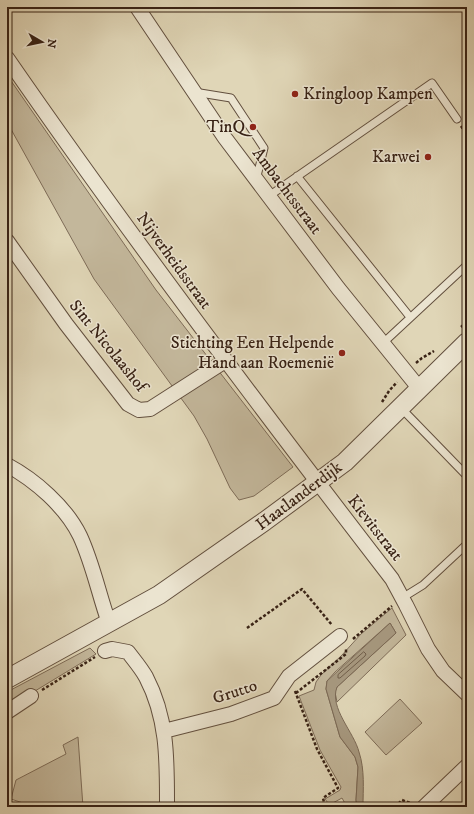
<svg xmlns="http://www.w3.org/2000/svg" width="474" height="814" font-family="'IM FELL DW Pica',serif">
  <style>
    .green { fill: #c3b79b; stroke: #7e6c58 }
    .water { fill: #a79980; stroke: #7b6955 }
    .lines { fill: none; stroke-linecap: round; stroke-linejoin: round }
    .shore { stroke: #705e4a; stroke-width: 1 }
    .service-casing { stroke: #624f3e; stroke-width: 9 }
    .minor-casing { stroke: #624f3e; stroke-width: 16 }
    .tertiary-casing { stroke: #624f3e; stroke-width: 20 }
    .path { stroke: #382215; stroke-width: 2.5; stroke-dasharray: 3 2; stroke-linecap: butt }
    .service { stroke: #ebe4d0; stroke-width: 7 }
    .minor { stroke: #ebe4d0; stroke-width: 14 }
    .tertiary { stroke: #ebe4d0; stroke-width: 18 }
    .poi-dot { fill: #8f2418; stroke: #ebe4d0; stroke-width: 1.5 }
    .labels { text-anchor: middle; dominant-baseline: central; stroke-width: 3; stroke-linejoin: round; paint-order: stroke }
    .poi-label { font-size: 17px; fill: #382215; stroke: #ebe4d0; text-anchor: end }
    .street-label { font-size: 17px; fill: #382215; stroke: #ebe4d0 }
  </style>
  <rect width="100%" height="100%" fill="#e0d6b7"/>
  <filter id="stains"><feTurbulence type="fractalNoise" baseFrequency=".005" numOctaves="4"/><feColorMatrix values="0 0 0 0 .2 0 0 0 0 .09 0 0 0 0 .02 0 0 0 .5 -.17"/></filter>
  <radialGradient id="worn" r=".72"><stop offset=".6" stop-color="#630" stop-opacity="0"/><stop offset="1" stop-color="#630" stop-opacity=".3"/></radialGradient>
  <path class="green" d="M7,75L156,290L293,467L254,496L239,500L230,488L207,439L194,416L94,279L7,122Z
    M392,608L406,635L337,702L335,692L337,687L396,633L390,623L335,672L327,681L326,689L340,737L355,757L358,767L356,800L357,807H347L342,798L331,804L328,803L325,799L340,790L341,787L320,750L299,696L314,690L316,682L321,675L342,655L361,634Z
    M90,648L96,654L7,708V692Z
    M400,699L422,723L386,755L365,732Z
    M78,737L83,807H35L11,799L16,780L66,754L63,745Z"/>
  <path class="water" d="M390,623L396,633L337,687C329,708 354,732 359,752C365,770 363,789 363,807H357L356,800L358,767L355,757L340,737L326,689L327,681Z"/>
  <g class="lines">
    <path class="shore" d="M364,652L366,654L365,656L340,678H338V675Z"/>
    <g class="service-casing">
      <path id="service" d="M194,92L231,98L264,148L256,180
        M297,176L410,317
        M269,196L432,83L457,119
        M382,344L467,265
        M400,407L467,476
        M402,598L423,585L467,544"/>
    </g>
    <g class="minor-casing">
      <path id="minor" d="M137,7L225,138L338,288L419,388
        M7,58C130,236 260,408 392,579L406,605L428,649L443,671L467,694
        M7,241L66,324L128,404L139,410L150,409L225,361
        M7,465C35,480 66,507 80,536C93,564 99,595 109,623
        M105,651L112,649L128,652C134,660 141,668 146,677C168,719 167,761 167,807
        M7,712L31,696
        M164,731L231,714L274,698L289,676L340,636
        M424,807L467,766"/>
    </g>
    <g class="tertiary-casing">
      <path id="tertiary" d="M7,679L159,595L265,521L345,462L467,342"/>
    </g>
    <path class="path" d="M461,126L467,135
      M461,327L467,322
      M416,363L422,358L434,351
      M382,402L389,391L397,382
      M247,628L302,589L332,625
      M353,639L392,606
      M42,690L95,657
      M295,691L317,749L338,788L323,798L325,807
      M296,693L346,654V648
      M395,807L402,800L413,804"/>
    <use href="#service" class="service"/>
    <use href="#minor" class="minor"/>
    <use href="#tertiary" class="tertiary"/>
  </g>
  <g class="poi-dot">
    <circle cx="295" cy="94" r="4"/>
    <circle cx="253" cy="127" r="4"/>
    <circle cx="428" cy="157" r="4"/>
    <circle cx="342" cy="353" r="4"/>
  </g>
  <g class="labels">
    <g class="poi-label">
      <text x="303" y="94" text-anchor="start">Kringloop Kampen</text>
      <text x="245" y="127">TinQ</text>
      <text x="420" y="157">Karwei</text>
      <text x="334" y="343">Stichting Een Helpende<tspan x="334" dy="20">Hand aan Roemenië</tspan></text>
    </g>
    <g class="street-label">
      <text transform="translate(287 191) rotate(53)">Ambachtsstraat</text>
      <text transform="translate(174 261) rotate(54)">Nijverheidsstraat</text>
      <text transform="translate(108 346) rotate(51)">Sint Nicolaashof</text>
      <text transform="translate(299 496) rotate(-37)">Haatlanderdijk</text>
      <text transform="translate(375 528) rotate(52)">Kievitstraat</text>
      <text transform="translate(235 692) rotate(-18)">Grutto</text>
    </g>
  </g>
  <rect width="474" height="814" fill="none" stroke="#e0d6b7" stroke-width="24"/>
  <rect x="8" y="8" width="458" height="798" fill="none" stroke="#382215" stroke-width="2"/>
  <rect x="12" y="12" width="450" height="790" fill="none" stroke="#382215"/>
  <g transform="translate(42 42) rotate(99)" stroke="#ebe4d0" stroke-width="3" paint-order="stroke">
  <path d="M0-3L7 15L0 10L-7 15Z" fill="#382215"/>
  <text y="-6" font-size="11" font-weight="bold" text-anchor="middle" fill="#382215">N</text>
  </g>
  <rect width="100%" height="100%" filter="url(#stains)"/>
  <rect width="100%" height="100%" fill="url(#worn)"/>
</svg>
